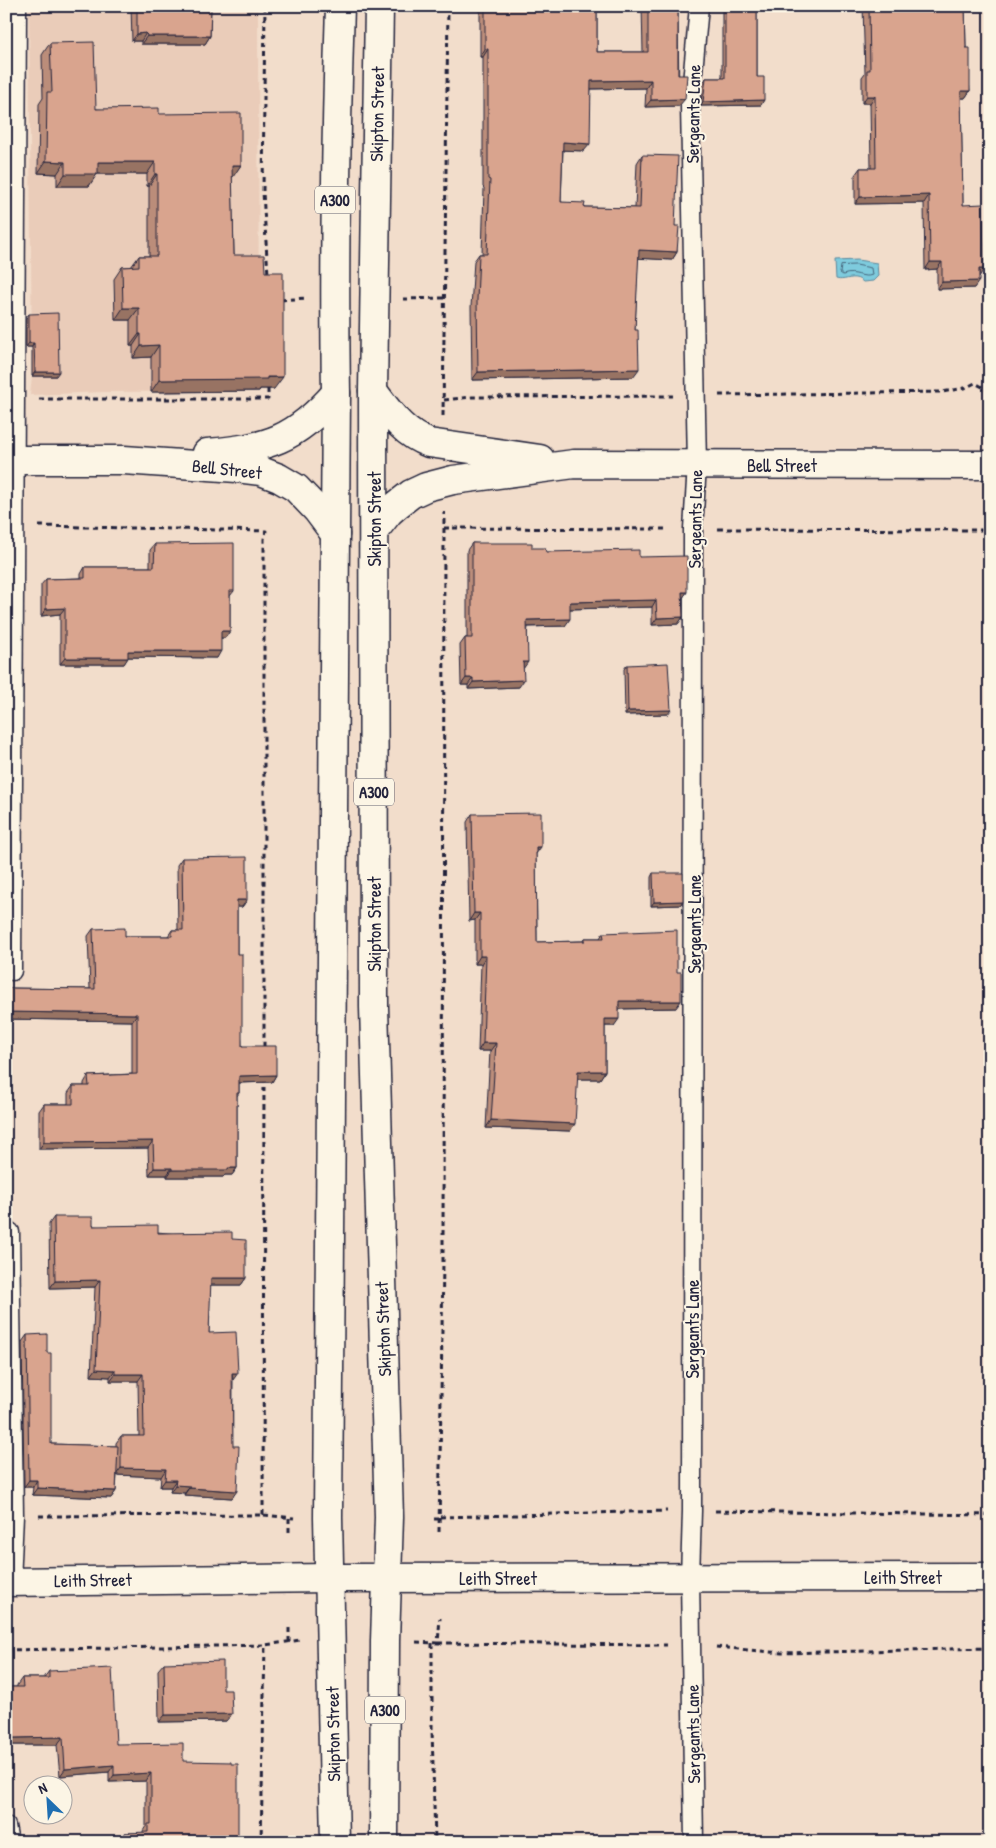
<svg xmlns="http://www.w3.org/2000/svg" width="996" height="1848" font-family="'Patrick Hand',sans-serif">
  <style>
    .built { fill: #eaccb9 }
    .water { fill: #7ecbdd; stroke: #59879c }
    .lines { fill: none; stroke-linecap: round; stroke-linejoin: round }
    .shore { stroke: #47667c; stroke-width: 1 }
    .service-casing { stroke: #22223b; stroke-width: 21 }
    .minor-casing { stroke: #22223b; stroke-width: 31 }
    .secondary-casing { stroke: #22223b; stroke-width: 31 }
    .trunk-casing { stroke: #22223b; stroke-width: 31 }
    .path { stroke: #22223b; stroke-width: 3; stroke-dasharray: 5 4; stroke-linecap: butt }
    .service { stroke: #fcf5e5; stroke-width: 18 }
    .minor { stroke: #fcf5e5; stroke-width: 28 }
    .secondary { stroke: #fcf5e5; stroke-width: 28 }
    .trunk { stroke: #fcf5e5; stroke-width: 28 }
    .wall { fill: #bb8d7a; stroke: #22223b }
    .shaded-wall { fill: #987363; stroke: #22223b }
    .building { fill: #d9a48e; stroke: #22223b }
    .labels { text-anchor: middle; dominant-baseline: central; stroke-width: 4; stroke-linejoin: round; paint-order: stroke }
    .shield { fill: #fcf5e5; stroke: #63616e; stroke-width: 1 }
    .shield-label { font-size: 16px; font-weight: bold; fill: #22223b }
    .street-label { font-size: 18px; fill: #22223b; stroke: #fcf5e5 }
  </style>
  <rect width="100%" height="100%" fill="#f2ddcb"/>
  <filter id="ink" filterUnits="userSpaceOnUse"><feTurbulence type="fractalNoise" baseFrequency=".02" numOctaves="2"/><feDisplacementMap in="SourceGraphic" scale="10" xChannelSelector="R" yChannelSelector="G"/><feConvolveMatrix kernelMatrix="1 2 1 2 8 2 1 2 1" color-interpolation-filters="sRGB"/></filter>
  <g filter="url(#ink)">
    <path class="built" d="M29,6H258L259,391L104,392L30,395L32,376Z"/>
    <path class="water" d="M857,260L877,263L878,276L873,281L863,282C853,273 846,282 836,279L835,261Z"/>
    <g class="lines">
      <path class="shore" d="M856,265L871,268L872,275C863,279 855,270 843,275L840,273L841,266Z"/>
      <g class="service-casing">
        <path id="service" d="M12,971L17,6
          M10,1232L14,1516L11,1582
          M6,1826L9,1842
          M694,1842L690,1578L692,1511L693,529L697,465L690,105L699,6"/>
      </g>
      <g class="minor-casing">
        <path id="minor" d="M373,391C389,412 403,434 429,443L540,459
          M207,453C268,448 295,440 336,393
          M6,460H124L237,468L261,471L279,478L296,488L317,510L335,534
          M374,531L389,512L397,505L411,494L426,487L453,480L574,464L990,465
          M6,1582L329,1578"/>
      </g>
      <g class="secondary-casing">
        <path id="secondary" d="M329,1578L990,1577"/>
      </g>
      <g class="trunk-casing">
        <path id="trunk" d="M379,6L373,391L374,1007L389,1517L385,1641L384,1842
          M335,1842L328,1518L336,393C334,264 336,135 340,6"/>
      </g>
      <path class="path" d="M265,6L263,192L268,275
        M403,299L444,298
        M281,300L307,298
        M719,395L942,392L965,388L975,383L990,391
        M39,399H268V386
        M444,400L472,397L673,396
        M443,416L448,6
        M39,526L266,531L264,539V1050
        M444,528L669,529
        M718,529L990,530
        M715,1511L990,1515
        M263,1515L264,1078
        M39,1516L263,1515L294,1518
        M440,1517L667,1511
        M289,1518V1535
        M434,1519H439
        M439,1532L443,1262L444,512
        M289,1642V1627
        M416,1642L438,1643L440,1618
        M432,1643V1728L435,1842
        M438,1643L667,1645
        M716,1647L782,1653L990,1648
        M6,1650L265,1645L300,1640
        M261,1842L265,1645"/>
      <use href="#service" class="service"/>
      <use href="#minor" class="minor"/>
      <use href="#secondary" class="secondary"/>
      <use href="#trunk" class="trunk"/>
    </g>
    <path class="wall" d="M131,6H211L210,36L205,44H141V41H132Z
      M480,6H597V52H643L642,6H678L679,106L645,107L646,88L591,89L584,151L563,150L561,202L584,207L635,208L637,163L642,155L675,226L677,252L672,260L638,258L633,377L472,380L471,307L474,261L479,254H482L484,188L483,187V57H480Z
      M722,6H757V77L761,105L701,106L703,82L706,78H722Z
      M863,6H965L966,48L970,91L965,98H961L963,205L979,276L974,288L937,289V269L925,270L924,203L855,204V175L860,168H871L870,103H862V77L865,73Z
      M50,43L96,109L159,114L241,165L232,177L234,255L265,272L274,389H260L259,391L151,392V357L133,358V346H130V320H115L114,279L122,267H131L139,256H149V186H147V174H97L89,186H57V174L38,173L39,104L43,98L42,55Z
      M29,314L56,376H32V347H26V318Z
      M472,543L532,548L546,552L639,557L687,592L682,599L683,617L678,624L652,625V607L570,609L565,626L528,627L523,669L519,687L468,689V685H461L460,645L465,638H467V550Z
      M155,544L234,591L230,596V631L225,638H221L217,658L128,657L124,664H60V614L41,616V585L46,579L81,578V574L85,567H150V550Z
      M627,665L668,714L625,715L624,669Z
      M472,814L536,854L537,942L583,941L585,938H600L603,933L676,1008L619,1009L614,1026H605V1071L600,1079H577L570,1131L486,1128L490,1051H478L481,964H475V920L469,921L467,822Z
      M182,858L247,900L242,907H237V954L242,1046L276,1075L272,1082L239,1083V1093L237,1096V1168L232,1175H225L223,1177H167V1175H149L148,1148L39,1149V1111L44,1104H68V1093L73,1086H84V1083L88,1076L132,1074V1021L6,1019V988L90,989L88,936L93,929L125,936H168L172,930H178L177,865Z
      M653,873L683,901L680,905L651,906V877Z
      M54,1217L93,1226L232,1239L246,1278L241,1285H210L209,1333L233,1380L232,1498L184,1495L185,1493L170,1492L171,1487H160L161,1477L117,1475L116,1491L111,1498L32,1495L33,1487H24L22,1342L27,1335L51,1444L116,1446V1443L121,1436H139L138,1381H110V1377L91,1376L95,1287L50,1288L49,1224Z
      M164,1663L223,1690L226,1721L159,1722L158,1670Z
      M49,1671L116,1744L183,1761L238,1842H120L125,1833H143V1831L146,1826V1781L109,1782V1772L60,1776L57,1745H8V1729H6V1690L9,1687H17V1685L22,1678H44Z"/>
    <path class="shaded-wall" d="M146,33L141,41H132L137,34Z
      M147,36H210L205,44H141Z
      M485,49H488L483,57H480Z
      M651,80L646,88L585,89L591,81Z
      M961,91H970L965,98H956Z
      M867,96H875L870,103H862Z
      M685,99L679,106L645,107L651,100Z
      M764,100L761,105L701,106L703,102Z
      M563,142L590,144L584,151L558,150Z
      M46,161L65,162L57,174L38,173Z
      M98,162H155L147,174H97L89,186H57L65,174Z
      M232,165H241L233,177H224Z
      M155,174H157L149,186H147Z
      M929,195L924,203L855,204L860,197Z
      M639,250L677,252L672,260L633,258Z
      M930,262H942L937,269L925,270Z
      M979,269H984L979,277Z
      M979,281L974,288L937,289L942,282Z
      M123,308H139L130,320H115Z
      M139,334H141L133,346H130Z
      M29,343H34L32,347H26Z
      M159,345L151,357L133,358L141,346Z
      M639,369L633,377L472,380L478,372Z
      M35,372H59L56,376H32Z
      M283,377L274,389H260L259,391L151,392L159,380Z
      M682,592H687L682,599Z
      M656,600L652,607L565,609L570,602Z
      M65,608L60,614L41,616L46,609Z
      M683,617L678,624L652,625L657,618Z
      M570,619L565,626L522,627L527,620Z
      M221,631H230L225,638H217Z
      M128,651H221L217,658L124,657Z
      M65,658H128L124,664H60Z
      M523,662H528L523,669Z
      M466,678H473L468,685H461Z
      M524,680L519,687L468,689L473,682Z
      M671,710L668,714L625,715L628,711Z
      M536,847H541L536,854Z
      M237,900H247L242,907H232Z
      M683,901L680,905L651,906L654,902Z
      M474,913H480L475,920L469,921Z
      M480,956H486L481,964H475Z
      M619,1001H681L676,1008L614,1009Z
      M6,1012L137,1014L132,1021L6,1019Z
      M605,1019H619L614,1026H600Z
      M483,1043H496L490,1051H478Z
      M578,1071H605L600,1079H572Z
      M276,1075L272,1082L234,1083L239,1076Z
      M491,1120L575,1124L570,1131L486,1128Z
      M153,1141L148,1148L39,1149L44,1142Z
      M154,1168H172L167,1175H149Z
      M237,1168L232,1175H225L223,1177H167L172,1170Z
      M211,1278H246L241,1285H206Z
      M100,1280L95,1287L50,1288L55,1281Z
      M96,1369L115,1370L110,1377L91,1376Z
      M232,1373H238L233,1380Z
      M115,1374H143L138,1381H110Z
      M121,1468L166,1469L161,1477L116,1475Z
      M29,1480H37L33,1487H24Z
      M165,1480H176L171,1487H160Z
      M175,1485L190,1486L185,1493L170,1492Z
      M37,1488L116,1491L111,1498L32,1495Z
      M189,1488L237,1491L232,1498L184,1495Z
      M232,1714L226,1721L159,1722L165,1715Z
      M10,1721H13L8,1729H6V1727Z
      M63,1737L57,1745H8L13,1738Z
      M114,1765L109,1772L60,1776L65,1769Z
      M151,1773L146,1781L109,1782L114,1775Z"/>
    <path class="building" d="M137,6H211L210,36H147L146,33L137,34Z
      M485,6H597V52H648V6H678V75H687L685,99L651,100V80L591,81L590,144L563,142L561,202L585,203L584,207L640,208L642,155L678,156L675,226H679L677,252L639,250L635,330H638L639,369L478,372L477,300L479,254H487L490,180L488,179V49H485Z
      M725,6H757V77H764V100L703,102L706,78H725Z
      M869,6H965L966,48H970V91H961L963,205L983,204L984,269H979V281L942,282V262H930L929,195L860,197V168H876L875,96H867V70H870Z
      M94,42L96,109L159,108V114L241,113V165H232L234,255H264L265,272H283V377H267V379L159,380V345L141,346V334H139V308H123L122,267L139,266V256H157V174H155V162H98V174H65V162L46,161L47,92H52L50,43Z
      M6,295H7V311H10V340H6Z
      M58,313L59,372H35L34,343H29V314Z
      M234,543V591H230V631H221V651H128V658H65V608L46,609V579L85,578V567H154L155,544Z
      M472,543H532V548H545L546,552L639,550V557L687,556V592H682L683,617L657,618L656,600L570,602V619L527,620L528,662H523L524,680L473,682V678H466L465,638H472Z
      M668,663L671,710L628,711L627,665Z
      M541,813V847H536L537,942L585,941V938H604L603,933L677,930V972H681V1001H619V1019H605V1071H578L575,1124L491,1120L496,1043H483L486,956H480V913H474L472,814Z
      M247,857V900H237V954H242V1046H276V1075L239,1076V1093H237V1168H228V1170H172V1168H154L153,1141L44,1142V1104H73V1086H89L88,1076L137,1074V1014L6,1012V988L95,989L93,929L125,928V936H172V930H183L182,858Z
      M653,873H683V901L654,902Z
      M54,1217H93V1226L158,1225V1233L232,1232V1239L246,1240V1278H211L209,1333L236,1332L238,1373H232L233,1446H239L237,1491L189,1488L190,1486L175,1485L176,1480H165L166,1469L121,1468V1436H144L143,1374H115V1370L96,1369L100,1280L55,1281Z
      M47,1334V1353H51V1444L118,1446L116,1491L37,1488V1480H29L27,1335Z
      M6,1361L8,1481H6Z
      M223,1661V1690H231L232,1714L165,1715L164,1663Z
      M112,1668L116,1744L183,1743V1761L231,1762V1764H238V1842H125V1833L148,1832V1824H151V1773L114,1775V1765L65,1769L63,1737L13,1738V1721H10L9,1687H23L22,1678H49V1671Z"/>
  </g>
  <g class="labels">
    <g class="shield">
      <rect x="315" y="186.5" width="40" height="27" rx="4"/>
      <rect x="354" y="778.5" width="40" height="27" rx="4"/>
      <rect x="365" y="1696.5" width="40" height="27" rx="4"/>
    </g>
    <g class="shield-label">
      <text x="335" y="200">A300</text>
      <text x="374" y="792">A300</text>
      <text x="385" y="1710">A300</text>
    </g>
    <g class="street-label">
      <text transform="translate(377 114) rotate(-89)">Skipton Street</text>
      <text transform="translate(693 114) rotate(-89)">Sergeants Lane</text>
      <text x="782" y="465">Bell Street</text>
      <text transform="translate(227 469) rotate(6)">Bell Street</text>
      <text transform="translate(374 519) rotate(-90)">Skipton Street</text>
      <text transform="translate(695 519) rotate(-89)">Sergeants Lane</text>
      <text transform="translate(374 924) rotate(-90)">Skipton Street</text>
      <text transform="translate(694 924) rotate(-90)">Sergeants Lane</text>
      <text transform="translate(383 1329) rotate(-92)">Skipton Street</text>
      <text transform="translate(692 1329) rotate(-90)">Sergeants Lane</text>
      <text x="903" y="1577">Leith Street</text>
      <text x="498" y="1578">Leith Street</text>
      <text transform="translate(93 1580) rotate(-1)">Leith Street</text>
      <text transform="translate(333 1734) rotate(-91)">Skipton Street</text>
      <text transform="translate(693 1734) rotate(-91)">Sergeants Lane</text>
    </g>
  </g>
  <rect width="996" height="1848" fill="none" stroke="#fcf5e5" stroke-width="25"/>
  <rect x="12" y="12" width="971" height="1823" fill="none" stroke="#22223b" stroke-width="2" filter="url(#ink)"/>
  <g transform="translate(48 1800) rotate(335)"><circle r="24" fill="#fcf5e5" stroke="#a5a1a1"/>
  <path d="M0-4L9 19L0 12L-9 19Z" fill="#1f6fb2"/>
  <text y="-8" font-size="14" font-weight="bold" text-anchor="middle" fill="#22223b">N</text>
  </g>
</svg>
